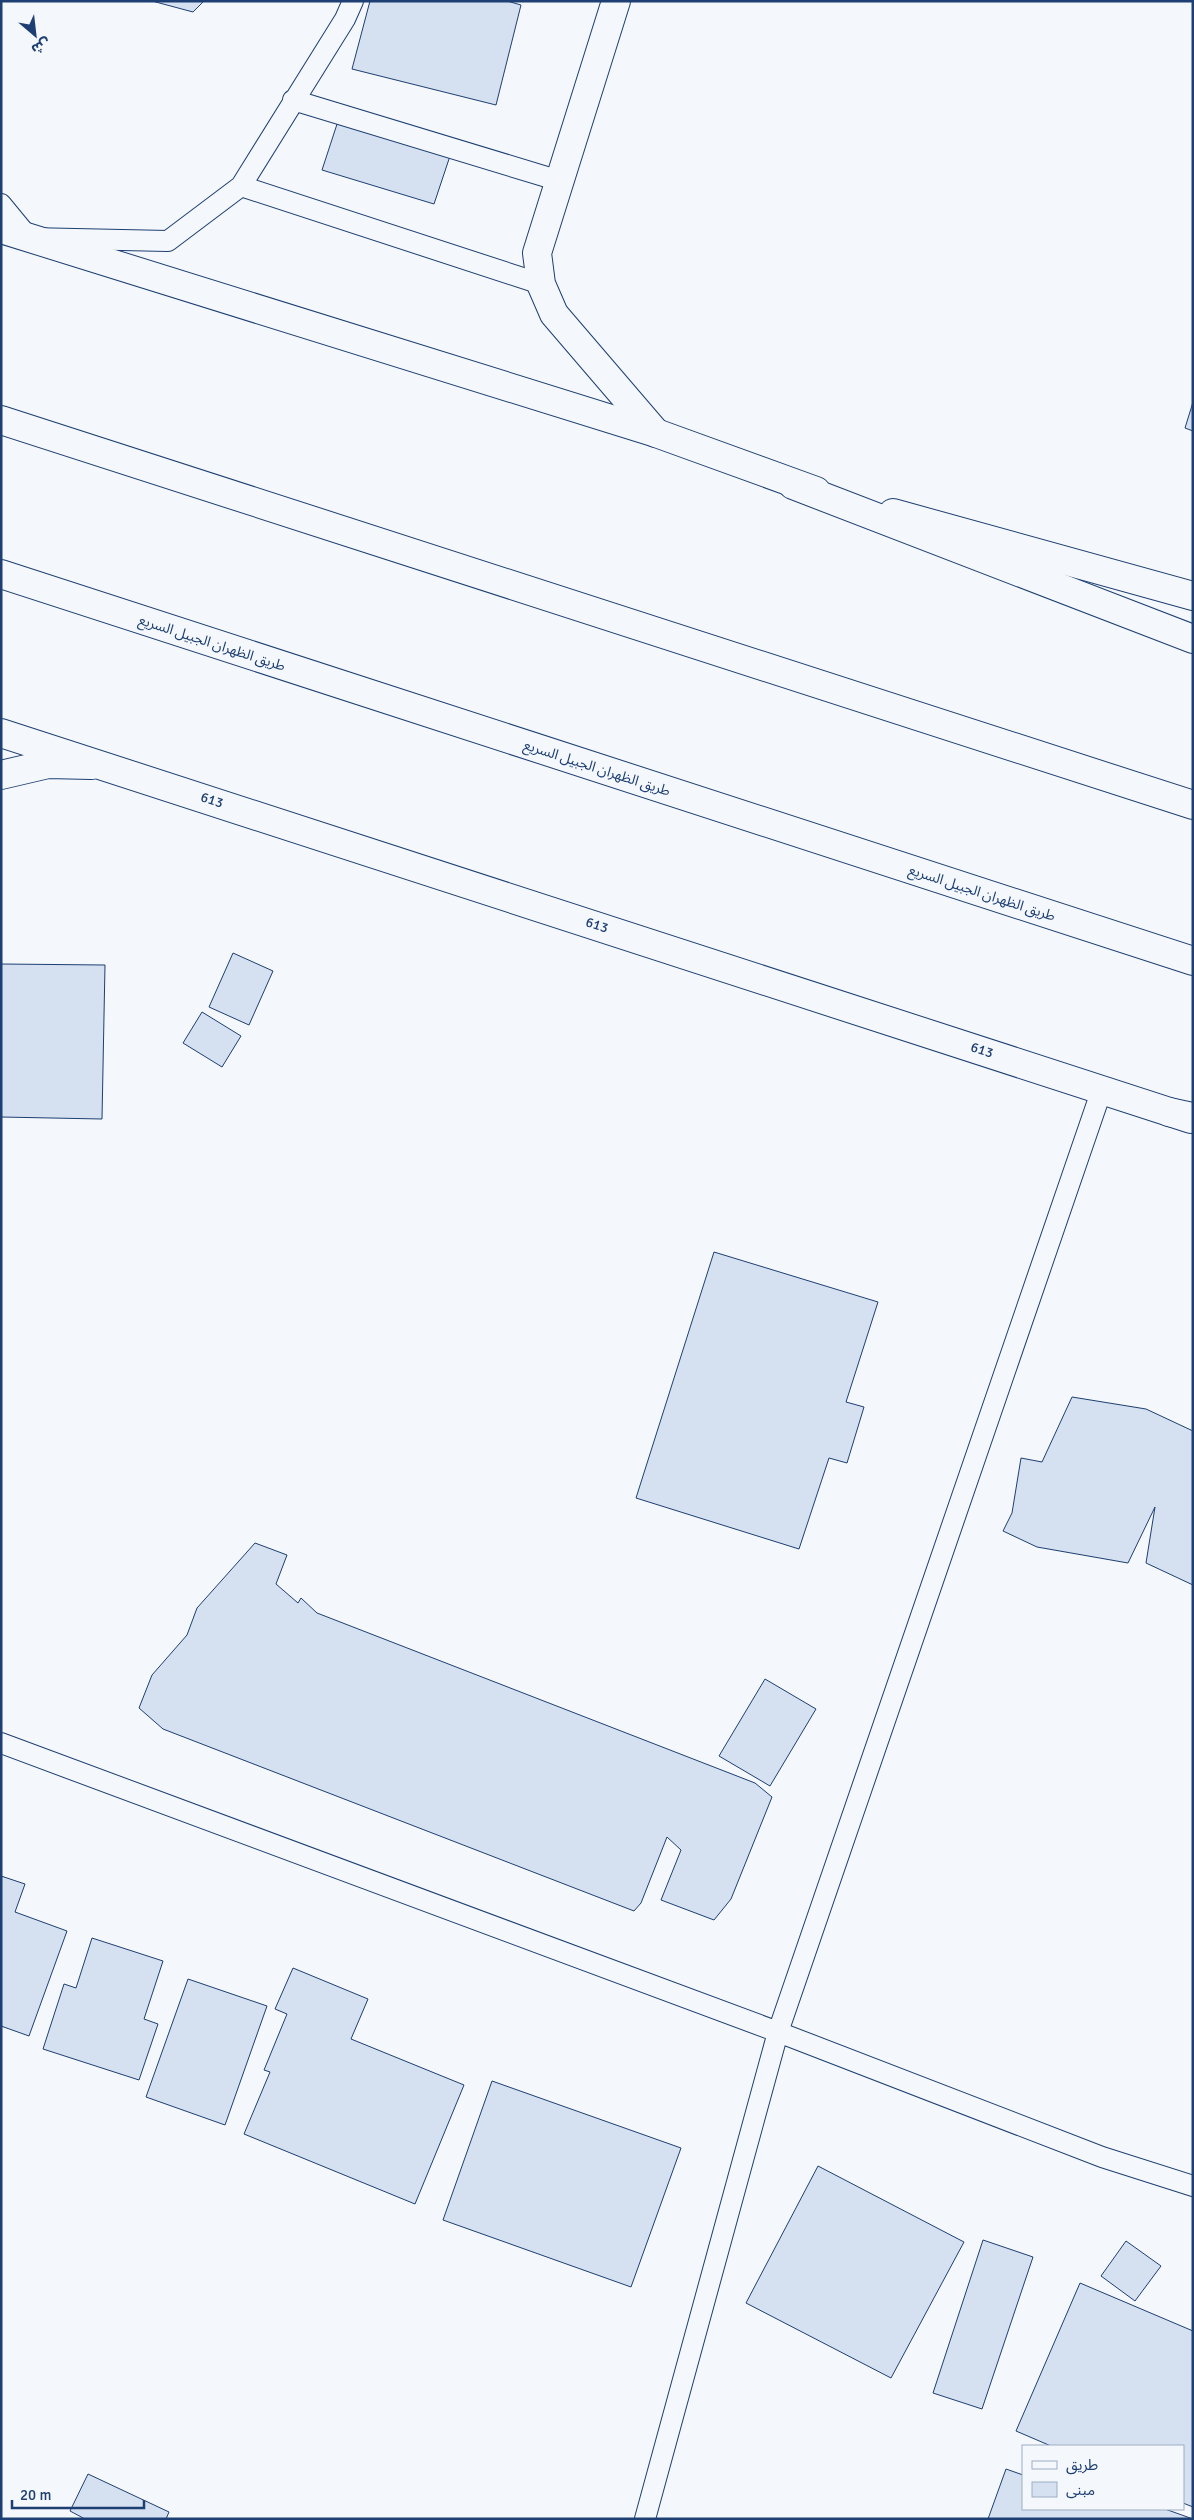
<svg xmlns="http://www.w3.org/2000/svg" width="1194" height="2520" font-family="Signika,'Noto Sans Arabic',sans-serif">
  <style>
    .building { fill: #d5e0f0; stroke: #1d3f73 }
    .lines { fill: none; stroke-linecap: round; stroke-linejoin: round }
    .lane-casing { stroke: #1d3f73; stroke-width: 22 }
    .street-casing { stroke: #1d3f73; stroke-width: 30 }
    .primary-casing { stroke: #1d3f73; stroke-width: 30 }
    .highway-casing { stroke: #1d3f73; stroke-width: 30 }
    .lane { stroke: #f4f7fb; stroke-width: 20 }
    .street { stroke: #f4f7fb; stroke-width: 28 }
    .primary { stroke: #f4f7fb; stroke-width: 28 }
    .highway { stroke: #f4f7fb; stroke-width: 28 }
    .labels { text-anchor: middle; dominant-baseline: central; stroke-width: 4; stroke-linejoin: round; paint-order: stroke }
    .street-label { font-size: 14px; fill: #1d3f73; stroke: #f4f7fb }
  </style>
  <rect width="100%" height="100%" fill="#f4f7fb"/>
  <path class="building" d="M152,1H204L193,12Z
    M370,1H507L521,5L496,105L352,69Z
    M339,118L451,153L434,204L322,170Z
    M1193,402V431L1185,428Z
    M233,953L273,971L249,1025L209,1007Z
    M1,964L105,965L102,1119L1,1117Z
    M202,1012L241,1036L222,1067L183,1043Z
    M714,1252L878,1302L846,1402L864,1407L847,1463L829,1458L799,1549L636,1498Z
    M1072,1397L1146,1409L1193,1431V1585L1146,1563L1155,1507L1128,1563L1037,1547L1003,1531L1012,1513L1021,1458L1042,1462Z
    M255,1543L287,1555L276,1584L298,1603L301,1598L317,1613L755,1783L772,1797L731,1899L714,1920L661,1900L681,1850L667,1837L641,1903L634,1911L163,1729L139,1708L152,1675L187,1635L197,1608Z
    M765,1679L816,1709L770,1786L719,1756Z
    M1,1876L25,1884L15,1912L67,1931L29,2036L1,2026Z
    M92,1938L163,1961L144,2019L158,2024L139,2080L43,2049L64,1984L76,1988Z
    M293,1968L368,1999L351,2039L464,2085L415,2204L244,2134L270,2072L264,2070L287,2014L275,2009Z
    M188,1979L267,2006L225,2125L146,2097Z
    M492,2081L681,2148L631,2287L443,2220Z
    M818,2166L964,2242L891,2378L746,2303Z
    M983,2240L1033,2257L982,2409L933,2393Z
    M1126,2241L1161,2266L1135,2301L1101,2276Z
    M1080,2283L1193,2331V2507L1183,2503V2446H1051L1016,2431Z
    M1006,2469L1023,2475V2509H1165L1193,2519H988Z
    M88,2474L169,2512L166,2519H85L70,2511Z"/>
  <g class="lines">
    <g class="lane-casing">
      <path id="lane" d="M293,100L560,181
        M241,186L541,284
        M1,204L29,238L168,241L241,186L345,19L353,1
        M1,1743L778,2032L1102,2157L1193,2186
        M645,2519L778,2032L1102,1089"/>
    </g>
    <g class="street-casing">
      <path id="street" d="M616,1L537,253L541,284L554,314L656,433
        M1,775L48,764L91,765"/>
    </g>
    <g class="primary-casing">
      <path id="primary" d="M1,229L656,433L816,491
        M893,513L1193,596
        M1,733L1191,1119"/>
    </g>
    <g class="highway-casing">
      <path id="highway" d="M1,420L1193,805
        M793,485L1193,639
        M1,574L1193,961
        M1169,1112L1193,1117"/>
    </g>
    <use href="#lane" class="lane"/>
    <use href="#street" class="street"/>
    <use href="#primary" class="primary"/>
    <use href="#highway" class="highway"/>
  </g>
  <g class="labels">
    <g class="street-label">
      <text transform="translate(212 643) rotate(18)">طريق الظهران الجبيل السريع</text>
      <text transform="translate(597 768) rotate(18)">طريق الظهران الجبيل السريع</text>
      <text transform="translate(212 800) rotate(18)">613</text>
      <text transform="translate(982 893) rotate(18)">طريق الظهران الجبيل السريع</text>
      <text transform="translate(597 925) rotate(18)">613</text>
      <text transform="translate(982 1050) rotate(18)">613</text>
    </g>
  </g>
  <rect width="1194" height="2520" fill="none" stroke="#1d3f73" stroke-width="5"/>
  <rect x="1022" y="2445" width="162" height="65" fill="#f4f7fb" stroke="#9eadc5"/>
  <rect x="1032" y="2461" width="25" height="8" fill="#f4f7fb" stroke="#9eadc5"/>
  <text x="1066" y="2470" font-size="15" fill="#1d3f73">طريق</text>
  <rect x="1032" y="2482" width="25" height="15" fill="#d5e0f0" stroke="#9eadc5"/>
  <text x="1066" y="2495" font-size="15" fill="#1d3f73">مبنى</text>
  <g transform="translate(35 35) rotate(152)" stroke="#f4f7fb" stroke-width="4" paint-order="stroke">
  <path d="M0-4L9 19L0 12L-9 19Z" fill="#1d3f73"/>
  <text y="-8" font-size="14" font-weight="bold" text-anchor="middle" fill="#1d3f73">ش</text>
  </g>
  <path d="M12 2500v8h132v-8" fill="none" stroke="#1d3f73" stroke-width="2.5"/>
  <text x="20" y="2500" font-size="15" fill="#1d3f73" stroke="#f4f7fb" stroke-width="4" paint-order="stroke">20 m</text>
</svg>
